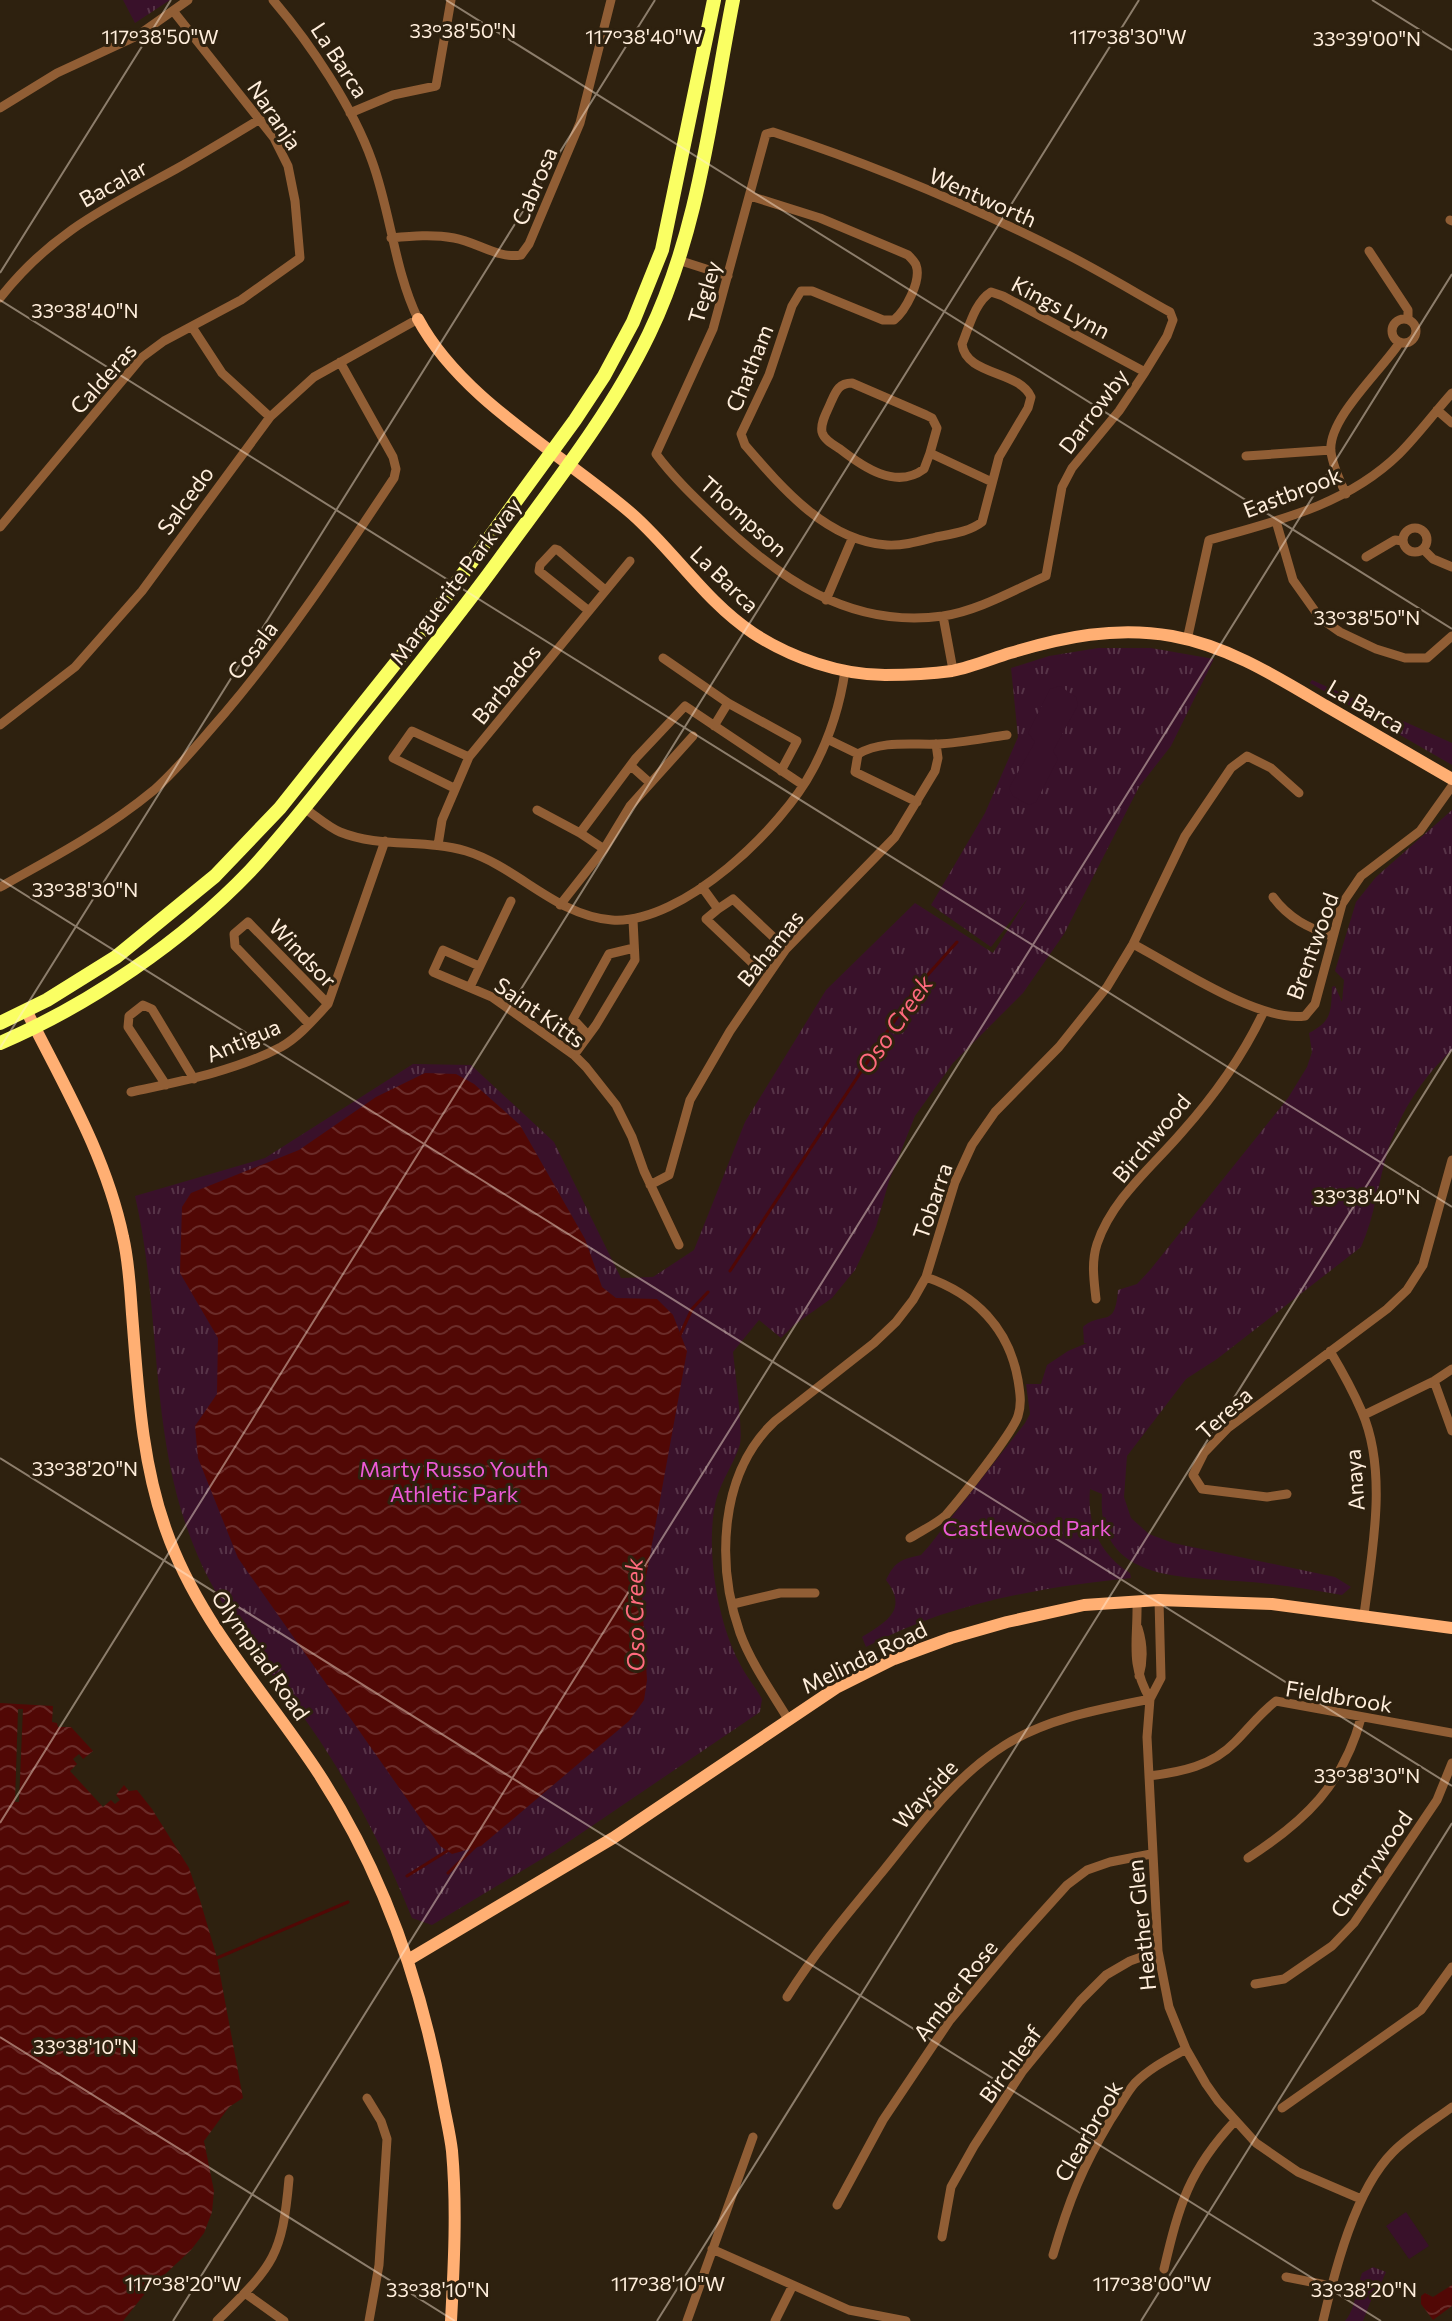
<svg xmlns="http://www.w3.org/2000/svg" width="1452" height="2321" font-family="Commissioner,sans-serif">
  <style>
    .grass { fill: url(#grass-tufts) }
    .garden { fill: #39112a }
    .water { fill: url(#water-waves) }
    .pier { fill: #2e210f }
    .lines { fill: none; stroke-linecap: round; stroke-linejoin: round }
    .stream { stroke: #510805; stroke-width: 3 }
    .street { stroke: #915e35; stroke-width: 9 }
    .secondary { stroke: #ffaf73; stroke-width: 12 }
    .primary { stroke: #faff63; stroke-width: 14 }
    .ticks { fill: none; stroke: #ffeedc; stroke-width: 2; stroke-opacity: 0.45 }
    .labels { text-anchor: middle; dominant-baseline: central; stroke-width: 6; stroke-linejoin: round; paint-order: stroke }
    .street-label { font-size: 22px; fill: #ffeedc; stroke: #2e210f }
    .park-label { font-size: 22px; fill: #ec5ad6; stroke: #2e210f }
    .water-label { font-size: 24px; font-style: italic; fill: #ff6a7e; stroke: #2e210f }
    .ticks-label { font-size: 20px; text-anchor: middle; fill: #ffeedc; stroke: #2e210f; stroke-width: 6; stroke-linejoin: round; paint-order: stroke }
  </style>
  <defs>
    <pattern id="grass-tufts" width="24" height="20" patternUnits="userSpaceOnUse" patternTransform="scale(2)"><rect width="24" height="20" fill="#39112a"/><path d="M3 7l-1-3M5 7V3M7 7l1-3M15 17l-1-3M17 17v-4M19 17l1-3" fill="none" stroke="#573448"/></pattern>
    <pattern id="water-waves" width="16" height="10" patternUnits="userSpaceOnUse" patternTransform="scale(2)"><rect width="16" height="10" fill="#510805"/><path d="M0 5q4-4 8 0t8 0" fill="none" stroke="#6b2c29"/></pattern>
  </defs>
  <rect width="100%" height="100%" fill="#2e210f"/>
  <path class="grass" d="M123,0H170L135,23Z
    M1098,648H1151L1214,659L1171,746L1139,787L1064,934L1023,993L953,1063L915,1116L889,1181L876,1227L855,1270L832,1298L794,1325L781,1338L759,1320L733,1352C735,1371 743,1429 740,1444C735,1462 722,1479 716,1500C705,1547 717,1620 739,1662C745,1675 755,1686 762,1699L760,1712L555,1851L432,1925L412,1918C387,1856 357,1797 320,1741C279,1679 226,1623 197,1554C147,1437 163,1317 135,1196L265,1158L413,1064L471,1065L554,1142L621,1278L653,1277L694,1250L745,1122L826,990L915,903L993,953L1028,898L991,947L931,905L985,813L1018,737L1011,668L1049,656Z
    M1312,680L1452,743V765L1310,683Z
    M1452,810V1050C1422,1078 1401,1111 1388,1150C1378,1183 1375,1216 1361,1247L1217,1359L1186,1379L1127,1456L1124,1497L1131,1518L1149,1534L1173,1543L1335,1577L1351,1587L1342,1595C1308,1589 1272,1583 1237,1581C1177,1577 1096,1579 1102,1494L1090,1489C1087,1524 1099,1554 1130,1573L1131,1578C1041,1587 946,1604 866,1647L862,1637C886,1622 909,1610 886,1580C895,1561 902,1559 921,1555L929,1546L1025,1423L1030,1414L1026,1384H1041L1047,1365L1068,1351L1087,1343H1084L1083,1327C1103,1310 1115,1330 1118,1290L1137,1284L1150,1270L1288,1098L1307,1067L1312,1052L1309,1033C1332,1021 1331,1012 1332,987L1335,986L1342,1002L1344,980L1335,971L1356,902L1376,877Z
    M1373,2267L1386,2272L1378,2290H1375L1363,2321H1345C1355,2310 1356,2290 1362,2273Z"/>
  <path class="garden" d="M1060,686L1076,697L1078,705L1053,751L1058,759L1036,802L1029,805L1013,796L1009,788L1035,742L1028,733L1050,689Z
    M1406,2212L1429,2246L1409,2259L1386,2226Z"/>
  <path class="water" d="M425,1073L456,1074L474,1084L520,1125L585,1239L602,1287L616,1298L657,1299L673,1315L687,1351L642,1599L647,1680L644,1700L629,1721L481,1846L452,1854L440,1846L238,1558L198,1458L195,1426L217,1394L218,1338L180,1273L182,1207L191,1193L299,1150L376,1097Z
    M0,1703L53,1706L52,1722L57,1723L58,1727H71L93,1751L83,1759L79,1754L73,1759L77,1764L70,1771L103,1807L111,1800L115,1804L120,1800L116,1795L124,1785L129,1791L137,1790L152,1809L189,1868L200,1900L217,1958L243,2098L229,2107L204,2141L214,2191L212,2212L204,2233L191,2250L147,2291L123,2321H0Z
    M1452,2285V2306L1433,2320L1421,2304V2296L1425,2293L1433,2297Z"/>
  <path class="pier" d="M18,1709H23L19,1802H15Z"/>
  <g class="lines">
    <path class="stream" d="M730,1271L916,988L957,942
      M680,1335L692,1309L708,1292
      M448,1873L476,1846
      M407,1876L447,1851
      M217,1958L348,1902"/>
    <path class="street" d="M0,108L57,73L137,36L188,0
      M350,113L393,95L436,86L451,0
      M773,132C874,165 974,207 1068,255C1103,273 1136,293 1170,312L1173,320L1167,336L1145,372L1119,411L1072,468L1062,487L1046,576C1014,590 978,611 943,616C849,629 778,578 715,517C694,497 673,477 656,454L713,329L766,134Z
      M750,196L820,218L908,255C911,258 915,262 916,265C922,281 905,311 894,320H883L812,291H801L792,306L769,375L741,434L745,445C782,488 827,541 887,545C904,546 920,541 936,537C951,534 969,532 982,522L999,457L1028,408L1031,397C1019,370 966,376 962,344C969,327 975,302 991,292L1003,296L1145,372
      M1450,220L1452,221
      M391,238C412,236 433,234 454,238C477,242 498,259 521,255L529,244L580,123L611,0
      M1369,251L1408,310V319
      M678,260L728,276
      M0,298C51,233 105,208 176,169C204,153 232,136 260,119
      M1392 331a12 12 0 1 1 24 0a12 12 0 1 1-24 0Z
      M192,327L222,373L270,417
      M1437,410L1452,423
      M930,453L924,469C896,490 863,467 840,449C834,445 824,440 822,432C820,422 828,410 831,402C836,391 839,383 852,383L926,415L932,418L937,428L930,453L992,482
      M1246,456L1331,450
      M1346,494C1340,481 1333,467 1331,452C1327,419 1382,370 1400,342
      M1276,521L1293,580L1320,618L1340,632L1376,649L1405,658H1427L1452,636
      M0,527L141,358L164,341L241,300L300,258L295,201L288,166L274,138L174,12
      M1403 540a12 12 0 1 1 24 0a12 12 0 1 1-24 0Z
      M1423,549L1433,559L1452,567
      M1366,557L1395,540L1403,541
      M826,600L852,539
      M589,611L539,571L540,565L555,549L558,550L605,590
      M943,616L953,670
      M1187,640L1209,540C1277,521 1347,505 1399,454C1418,435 1434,413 1452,393
      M663,658L728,703L797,741L781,771
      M0,725L75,667L142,591L270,417L314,377L418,319C394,269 391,213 372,161C353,107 310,43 273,0
      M714,726L728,703
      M827,739L858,754C882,740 912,745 938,744C961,743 985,738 1007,735
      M858,754L855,772L917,802
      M631,766L650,783
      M454,788L393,758L412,731L469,757
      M304,808C316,816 328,827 340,832C379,848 425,839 466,851C518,867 556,916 612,920C682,925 783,827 813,769C829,739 840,705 845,671
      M537,810L580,833L604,849
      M580,833L636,758L685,706L803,785
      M438,845L442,820L469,757L630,561
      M0,887C53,858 107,829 154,790C180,767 201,740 224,714C287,640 340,559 394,478L396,469L393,457L340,362
      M702,887L718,909L706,919L766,976
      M1273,897C1289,919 1308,927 1333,937
      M560,905L604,849L630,806L693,736
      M718,909L733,899L786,949
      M1133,944C1175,966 1259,1023 1305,1016L1315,1004L1342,904L1361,876L1420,831L1452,786
      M479,966L443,950L433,972L492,997L574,1055L586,1067L616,1105L632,1137L644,1171L679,1245
      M470,987L511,901
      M309,1024L235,946L234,934L248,922L328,1004
      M588,1035L573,1019L609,954L634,948
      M574,1055L596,1025L635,960L633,920
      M166,1085L128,1027L129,1016L143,1005L152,1009L194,1079
      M131,1092C182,1081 235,1071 281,1047C299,1037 314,1019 328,1004L385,841
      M650,1185L669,1175L690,1100L730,1031L786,949L895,837L935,771L938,758L936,744
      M1096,1299C1094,1280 1091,1263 1097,1244C1112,1199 1152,1167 1182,1132C1214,1096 1244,1054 1264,1011
      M1330,1351C1342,1371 1353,1391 1362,1412C1388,1472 1372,1552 1364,1615
      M1434,1381L1452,1431
      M1364,1415L1434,1381L1452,1369
      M1287,1494L1267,1497L1202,1489L1193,1475L1204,1453L1228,1428L1387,1309L1407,1290L1423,1265L1452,1160
      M910,1538C921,1531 936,1524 946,1515C960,1499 1012,1434 1018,1416C1022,1403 1020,1393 1018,1380C1009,1328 975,1294 926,1277
      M1159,1600L1161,1678L1150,1699L1147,1737L1158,1951L1169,2007L1186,2049L1206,2084L1218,2101L1256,2143L1298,2172L1361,2199
      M1137,1601C1138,1641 1129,1663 1150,1699
      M733,1604L780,1593H815
      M1138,1628C1143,1644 1144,1659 1139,1676
      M788,1719C771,1691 751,1663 740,1633C716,1564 719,1473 775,1421L874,1343L896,1322L913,1300L926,1277L955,1182L972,1145L995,1112L1059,1047L1107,987L1133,944L1185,836L1231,768L1247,756L1271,768L1299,793
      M1149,1776C1181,1772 1212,1766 1235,1742C1249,1728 1260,1713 1276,1701L1452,1733
      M1248,1858C1305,1821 1343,1785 1361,1718
      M1255,1984L1284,1979L1332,1946L1354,1923L1437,1800L1452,1763
      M787,1997C815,1952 849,1912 883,1871C920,1825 954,1777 1005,1745C1048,1718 1101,1709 1150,1699
      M367,2098L381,2121L387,2139L379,2265L369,2321
      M1282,2108L1421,2010L1452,1967
      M837,2205L883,2120L950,2020L1012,1946L1067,1885L1087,1870L1110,1862L1151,1854
      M942,2237L951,2187L974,2146L1022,2072L1080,2001L1106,1975L1130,1961L1158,1951
      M712,2249L849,2310L906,2321
      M1053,2255C1069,2200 1082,2168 1111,2119C1119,2108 1126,2093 1135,2083C1150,2068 1168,2059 1186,2049
      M1164,2269C1179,2205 1189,2170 1235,2121
      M1286,2277L1331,2286
      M245,2293L284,2321
      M217,2321C272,2266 282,2259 289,2179
      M687,2321L753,2137
      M775,2321L793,2285
      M1323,2321C1335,2270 1355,2190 1393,2152C1410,2135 1433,2121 1452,2107"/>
    <path class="secondary" d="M418,319C462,401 562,453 632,514C675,552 705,601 753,633C791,658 841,675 885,675C907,675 930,674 952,671C971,667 991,659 1010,653C1063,637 1116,626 1172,636C1228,646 1277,677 1326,706C1368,730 1410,755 1452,779
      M26,1010C63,1084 106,1155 123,1237C129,1262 130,1288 132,1314C138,1387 141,1460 166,1530C198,1622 266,1693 319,1774C382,1871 421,1983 442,2096C445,2114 450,2133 452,2151C457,2207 454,2265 451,2321
      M408,1960L613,1838L836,1688L894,1659L951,1638L1007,1622L1084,1605L1159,1600L1272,1604L1452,1628"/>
    <path class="primary" d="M0,1023L47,1000L116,957L215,876L280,808L422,630L575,420L604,376L633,322L662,250L714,0
      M0,1043C89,1005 183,941 250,871C291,827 327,779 364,733C410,676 456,619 499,560C552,487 610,415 649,334C699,231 711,111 733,0"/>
  </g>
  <path class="ticks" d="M446,0L1452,629M1372,0L1452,50M0,273L171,0M0,300L1452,1207M0,879L1452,1786M0,1048L655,0M0,1458L1381,2321M0,1823L1139,0M0,2037L455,2321M173,2321L1452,274M657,2321L1452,1049M1141,2321L1452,1823"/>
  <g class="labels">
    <g class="street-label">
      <text transform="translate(340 60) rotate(57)">La Barca</text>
      <text transform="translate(275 115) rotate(56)">Naranja</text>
      <text transform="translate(113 183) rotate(-29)">Bacalar</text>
      <text transform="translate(534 186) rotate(-67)">Cabrosa</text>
      <text transform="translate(983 197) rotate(24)">Wentworth</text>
      <text transform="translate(704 292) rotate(-73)">Tegley</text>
      <text transform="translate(1061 307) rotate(28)">Kings Lynn</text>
      <text transform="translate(749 368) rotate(-68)">Chatham</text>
      <text transform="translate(103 378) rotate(-48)">Calderas</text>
      <text transform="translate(1093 411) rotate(-53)">Darrowby</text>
      <text transform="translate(1292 492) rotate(-21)">Eastbrook</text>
      <text transform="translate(185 500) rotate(-54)">Salcedo</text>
      <text transform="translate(744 516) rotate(42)">Thompson</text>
      <text transform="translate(725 579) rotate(44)">La Barca</text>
      <text transform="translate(455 581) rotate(-53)">Marguerite Parkway</text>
      <text transform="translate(252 650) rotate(-52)">Cosala</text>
      <text transform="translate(506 684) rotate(-51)">Barbados</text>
      <text transform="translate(1366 706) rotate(30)">La Barca</text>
      <text transform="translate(1312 946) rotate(-70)">Brentwood</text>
      <text transform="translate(770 948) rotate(-51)">Bahamas</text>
      <text transform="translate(303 953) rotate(46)">Windsor</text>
      <text transform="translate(540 1012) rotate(35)">Saint Kitts</text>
      <text transform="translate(243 1040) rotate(-23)">Antigua</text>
      <text transform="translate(1151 1138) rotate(-50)">Birchwood</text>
      <text transform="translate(932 1201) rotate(-71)">Tobarra</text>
      <text transform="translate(1224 1413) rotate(-42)">Teresa</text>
      <text transform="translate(1354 1480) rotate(-94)">Anaya</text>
      <text transform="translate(261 1655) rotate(55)">Olympiad Road</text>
      <text transform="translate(864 1657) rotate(-26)">Melinda Road</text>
      <text transform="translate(1339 1696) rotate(9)">Fieldbrook</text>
      <text transform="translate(925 1794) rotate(-48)">Wayside</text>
      <text transform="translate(1371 1864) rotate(-55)">Cherrywood</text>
      <text transform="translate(1141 1925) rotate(-96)">Heather Glen</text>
      <text transform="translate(955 1990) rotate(-52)">Amber Rose</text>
      <text transform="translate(1010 2064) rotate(-54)">Birchleaf</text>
      <text transform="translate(1088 2131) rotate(-60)">Clearbrook</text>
    </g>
    <g class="park-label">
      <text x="454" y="1468">Marty Russo Youth<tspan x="454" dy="25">Athletic Park</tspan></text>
      <text x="1027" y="1527">Castlewood Park</text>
    </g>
    <g class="water-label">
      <text transform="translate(894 1024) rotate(-55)">Oso Creek</text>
      <text transform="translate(634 1615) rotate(-91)">Oso Creek</text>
    </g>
  </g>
  <g class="ticks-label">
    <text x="463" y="38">33°38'50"N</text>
    <text x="160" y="44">117°38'50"W</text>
    <text x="644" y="44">117°38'40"W</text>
    <text x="1128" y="44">117°38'30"W</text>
    <text x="1367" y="46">33°39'00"N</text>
    <text x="85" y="318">33°38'40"N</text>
    <text x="1367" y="625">33°38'50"N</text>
    <text x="85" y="897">33°38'30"N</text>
    <text x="1367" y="1204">33°38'40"N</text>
    <text x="85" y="1476">33°38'20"N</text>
    <text x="1367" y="1783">33°38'30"N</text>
    <text x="85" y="2054">33°38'10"N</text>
    <text x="183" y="2291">117°38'20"W</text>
    <text x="668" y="2291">117°38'10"W</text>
    <text x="1152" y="2291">117°38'00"W</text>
    <text x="438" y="2297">33°38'10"N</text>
    <text x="1364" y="2297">33°38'20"N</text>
  </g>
</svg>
